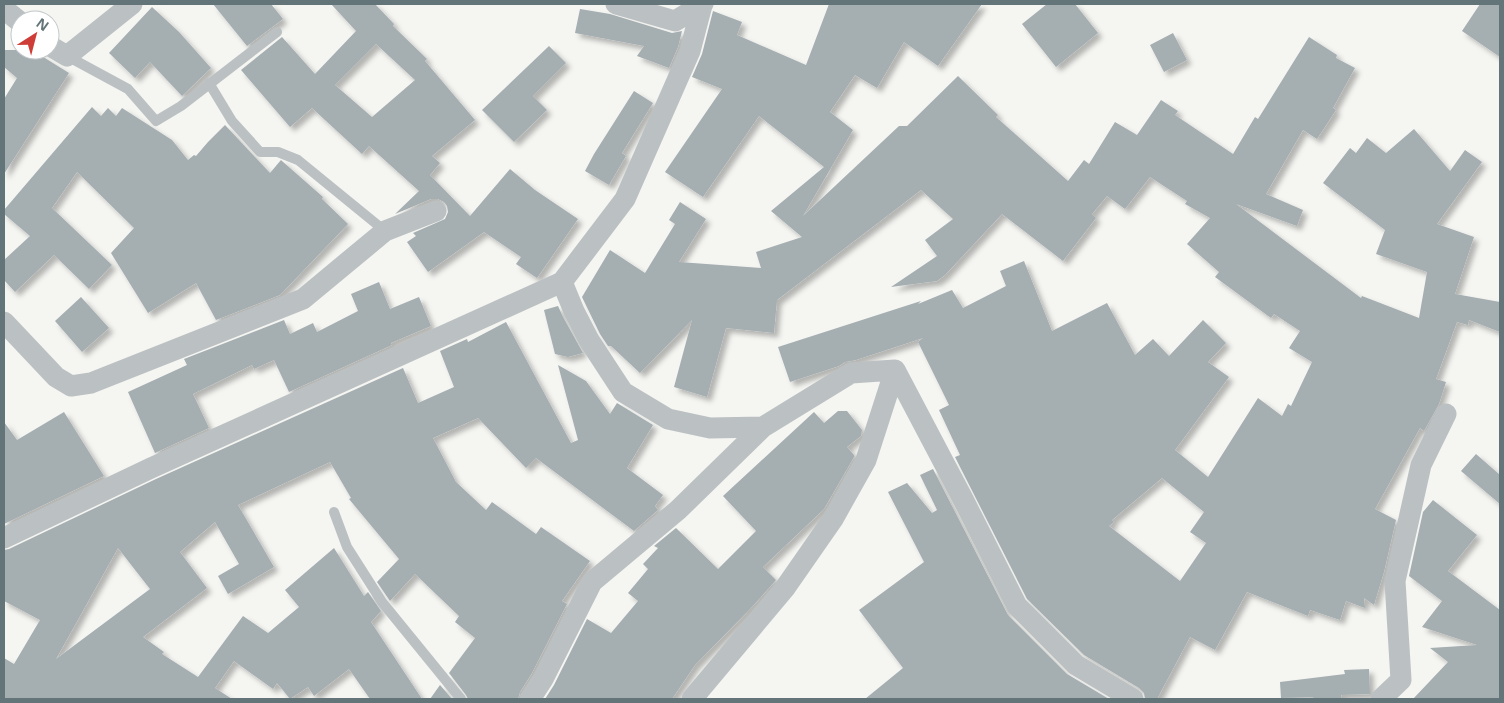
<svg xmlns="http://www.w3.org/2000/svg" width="1504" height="703" font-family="'Noto Sans',sans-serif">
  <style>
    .building { fill: #a5aeb1; fill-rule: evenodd; filter: url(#shadow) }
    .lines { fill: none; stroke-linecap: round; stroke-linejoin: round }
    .lane { stroke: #bbc0c2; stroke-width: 10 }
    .street { stroke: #bbc0c2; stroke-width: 21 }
  </style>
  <defs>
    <filter id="shadow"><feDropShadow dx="4.5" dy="4.5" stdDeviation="2.5" flood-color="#0004"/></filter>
  </defs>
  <rect width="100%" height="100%" fill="#f5f5f2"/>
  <path class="building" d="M213,4H271L283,19L247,46Z
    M331,4H375L394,24L393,26L427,59L425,61L475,120L432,156L440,163L430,175L470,216L510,169L535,190L578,219L537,278L516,264L521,257L484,232L428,272L407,242L416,236L413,233L445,219L448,212L447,206L444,202L438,199H431L395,214L419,191L369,146L362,154L312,108L290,127L241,70L282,37L315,74L356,31ZM376,44L415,80L372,117L335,85Z
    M829,4H982L938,66L904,42L877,88L855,75L830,112L853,130L803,216L899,126H907L958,76L998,115L996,117L1068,181L1084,160L1089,164L1115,122L1137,135L1161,100L1178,111L1175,115L1233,154L1255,117L1258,119L1309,37L1337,55L1336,58L1355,68L1333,108L1336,110L1317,139L1303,130L1266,194L1303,210L1297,226L1236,204L1361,298L1362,296L1419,318L1427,272L1376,254L1385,230L1323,183L1350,148L1356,153L1367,138L1386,153L1414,129L1450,171L1465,150L1482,162L1437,224L1474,237L1455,294L1500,302V332L1469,320L1468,325L1457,322L1436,379L1446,382L1439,404L1424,431L1420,428L1375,509L1396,520L1384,572L1374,605L1364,598L1365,608L1346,601L1340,620L1310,610L1308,616L1247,592L1215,650L1190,637L1157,699H1145L1144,693L1139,688L1084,655L1027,599L955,457L960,455L939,410L949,405L918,342L923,338L856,360L845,362L839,366L790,382L778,347L921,301L918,304L952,290L963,308L1006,286L1000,271L1024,261L1052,331L1107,303L1135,355L1153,339L1169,356L1203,320L1226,343L1208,362L1229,377L1175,450L1208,477L1258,398L1282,416L1288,404L1291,406L1312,362L1289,348L1300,331L1274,314L1271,318L1215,277L1219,272L1187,244L1210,218L1185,204L1187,201L1150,177L1125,209L1107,196L1092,214L1096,218L1063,261L1002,214L945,275L937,281L891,287L937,256L925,240L953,219L921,190L777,300L774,333L726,328L707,397L674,387L692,320L640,373L611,346H608L600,334L582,297L610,250L645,273L675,224L669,220L680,202L706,219L679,262L761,268L756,252L802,237L771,211L824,167L759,116L703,197L665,172L722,89L692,77L702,54L713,11L742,22L737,35L806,65ZM1162,478L1204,512L1190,532L1206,543L1180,581L1109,526L1114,522L1112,520Z
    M1047,4H1075L1098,33L1056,67L1022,24Z
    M1480,4H1500V57L1462,31Z
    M152,7L179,32L211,68L182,96L150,62L135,78L109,53Z
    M580,9L610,14L672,33L682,31L678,47L669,68L637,56L644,46L575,33Z
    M1173,33L1187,60L1164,72L1150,45Z
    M549,46L566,63L533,96L547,110L514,142L482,110Z
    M4,50H32L69,73L4,174V99L17,78L4,67Z
    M634,91L653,103L622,153L626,156L609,185L585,171L594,154Z
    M92,107L101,116L108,108L116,116L122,108L172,140L188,160L194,155L196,156L208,142L225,125L270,173L281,160L282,161L323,197L322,199L348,224L280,295L216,320L196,283L148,313L111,253L134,228L77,172L52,208L112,265L89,289L54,255L15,292L4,280V260L30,236L4,214V210Z
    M379,282L390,309L419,297L431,326L391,343L392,345L289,392L274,360L254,369L252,365L193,394L209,428L155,453L128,392L187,365L184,359L284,320L290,334L313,323L317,332L358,311L351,294Z
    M81,297L109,328L82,352L55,321Z
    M558,306L563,317L583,353L568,357L555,354L544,310Z
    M506,322L571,443L578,440L558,365L586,381L610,414L617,403L653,425L627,468L663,495L655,506L658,510L634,531L536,458L526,468L478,418L433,438L456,482L486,510L492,502L536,534L541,527L590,561L562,601L567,604L532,673L520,692L518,699H468L466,695L449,673L475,638L455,622L459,616L415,574L390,601L388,598L377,582L399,559L349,499L351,498L330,462L238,505L274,567L228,594L218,576L239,564L215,522L180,552L207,588L143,637L164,652L162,654L198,677L243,616L268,633L299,607L285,590L334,548L364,596L368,592L381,611L371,622L422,699H370L349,669L314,696L308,687L290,699L277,683L273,689L234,661L215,688L232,699H4V658L14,664L40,620L4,601V550L9,549L156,479L403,368L418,403L454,387L440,351L467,339L468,342ZM118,548L150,589L56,659Z
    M838,411H847L862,430L861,436L847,447L854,455V457L824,509L763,567L776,580L752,607L695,665L672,699H545L554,685L587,619L611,633L638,601L628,593L648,569L643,564L658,548L654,546L676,528L718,569L756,531L723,496L814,412L824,423Z
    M64,412L104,476L4,524V422L17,440Z
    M1476,454L1500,475V504L1461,471Z
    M933,469L1008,615L1067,674L1109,699H865L903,668L859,610L924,562L888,492L907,483L932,513L937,510L920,475Z
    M1433,500L1477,535L1448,571L1500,610V699H1413L1448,662L1430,648L1477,645L1422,627L1442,601L1409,576L1423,512Z
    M1369,669L1370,694L1341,695L1342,699H1314L1313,697L1281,698L1280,682L1345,674L1344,670Z
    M440,685L452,699H430Z"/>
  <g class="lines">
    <path class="lane" d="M67,56L128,89L156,121L181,106L277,32
      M209,83L232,121L260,152H278L298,160L385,231
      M334,512L347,547L382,602L461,699"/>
    <path class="street" d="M616,4L675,21L703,4
      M4,9L20,22
      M50,46L67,56L132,4
      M562,282L574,311L589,340L623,392L668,419L710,428L763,427L851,373L895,370
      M4,322L56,377L71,386L91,383L303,299L385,231L436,211
      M895,370L964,501L1017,606L1076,665L1133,699
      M4,538L151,468L562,282L625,199L690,51L702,5
      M530,699L543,679L592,582L678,510L763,427
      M692,699L785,588L833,519L866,460L895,370
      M1381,699L1401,680L1395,581L1421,465L1446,414"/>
  </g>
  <rect width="1504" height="703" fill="none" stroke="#64757a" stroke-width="10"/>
  <g transform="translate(35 35) rotate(36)"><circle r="24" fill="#ffffff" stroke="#c1c8ca"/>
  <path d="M0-4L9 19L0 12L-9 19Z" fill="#cf3d38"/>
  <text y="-8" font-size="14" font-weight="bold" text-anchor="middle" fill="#64757a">N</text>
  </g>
</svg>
